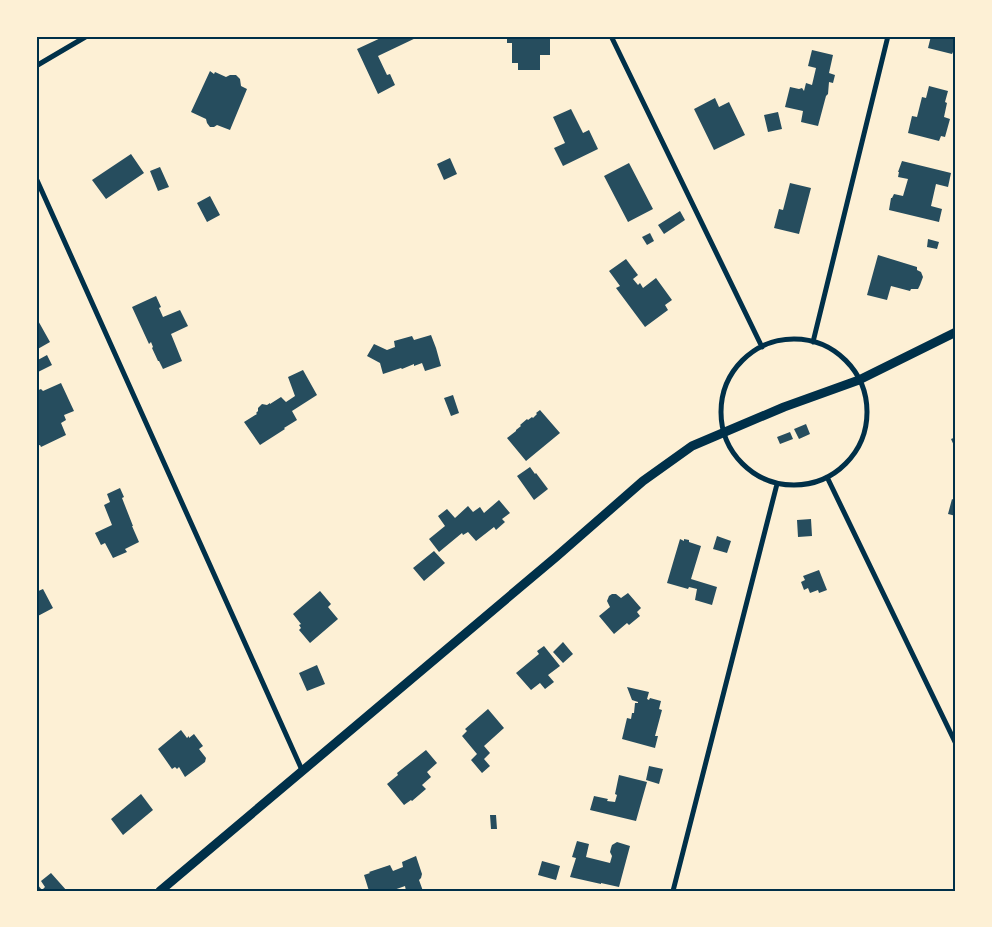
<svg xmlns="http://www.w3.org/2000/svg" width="992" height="927" font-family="'Nunito Sans',sans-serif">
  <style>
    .building { fill: #264d5e }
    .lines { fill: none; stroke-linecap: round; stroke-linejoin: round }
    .minor { stroke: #003049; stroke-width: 5 }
    .tertiary { stroke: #003049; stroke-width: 9 }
    .neatline { fill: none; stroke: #003049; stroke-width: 2 }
  </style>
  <rect width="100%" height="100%" fill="#fdf0d5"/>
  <path class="building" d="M385,36H420L378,56L387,75L390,74L395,85L378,94L357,49Z
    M507,36H550V55H540V70H518V63H512V43H507Z
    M931,36H956V53L953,52L952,54L928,48Z
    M812,50L833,55L829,73L835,75L833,83L829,82L828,94L826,96L818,126L801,122L803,111L785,107L790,87L799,89L802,88L804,91L806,83L812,85L816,68L808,66Z
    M210,71L214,74L215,72L226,77L230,75H236L240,79L241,86L247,89L230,130L217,125L214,127H210L207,123L206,119L191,112Z
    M929,86L948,91L945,102L947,103L944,117L950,119L945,137L941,136L939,141L908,133L912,116L917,117L922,97L926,98Z
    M715,98L719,107L729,102L745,135L714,150L694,109Z
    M571,109L583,133L589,130L598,149L563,166L554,148L565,143L553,117Z
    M778,112L782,129L768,132L764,115Z
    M131,154L144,173L106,199L92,180Z
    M450,158L457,174L444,180L437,164Z
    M902,161L951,173L948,187L936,184L931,206L942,209L939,222L889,210L891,198H892L894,194L903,196L908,179L898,177L899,172H898Z
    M629,163L653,209L628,222L604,176Z
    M160,167L169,187L158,191L150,171Z
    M790,183L811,188L799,234L774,228L779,209L783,210Z
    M210,196L220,215L207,222L197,203Z
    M680,211L685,220L664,234L658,225Z
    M650,233L654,241L647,245L642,237Z
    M928,239L939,242L937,249L927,247Z
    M878,255L917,267V270L921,272L923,277L920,285L918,289H911L910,291L891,286L887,300L867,295Z
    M626,259L638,275L633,279L638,285L640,283L643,288L656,278L672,300L665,305L668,310L645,327L616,288L620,286L609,271Z
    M156,296L161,307L159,308L163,317L180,310L188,326L171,334L182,361L163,369L159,361H158L152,348L153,347L151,342L149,344L132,307Z
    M36,317L50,342L36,350Z
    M431,335L436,348L441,366L425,371L422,363L414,366V364L402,369L401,368L383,374L380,363L367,356L374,344L387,350L395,347L394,341L412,336L414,340Z
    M47,355L52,365L36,373V361Z
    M303,370L317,395L292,411L297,420L284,428L285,429L260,445L244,422L257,414L256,413L258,411V408L262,404L267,405L270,403V404L281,397L286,402L295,396L288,377Z
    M61,383L74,411L64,415L66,420L61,423L66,435L41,447L40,445L36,446V391L41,389L43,391Z
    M453,395L459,413L451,416L444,398Z
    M540,410L560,433L526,461L507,438L516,431V430L521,426L520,425L527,419L528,420L532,417L533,418L537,414L536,413Z
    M806,424L810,434L799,439L794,429Z
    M790,432L793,439L780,444L777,437Z
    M956,437V450L951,439Z
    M530,467L535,474L536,473L548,489L534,500L517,476Z
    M120,488L124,497L122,498L133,526H132L139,542L125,549L127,552L113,558L105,543L101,545L95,533L112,525L104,505L110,502L107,494Z
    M952,499L956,501V516L948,514Z
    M499,500L510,513L502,519L505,522L496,530L494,527L476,541L468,532L463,535L462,533L439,552L429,539L445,526L438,516L447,509L455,518L468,506L473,512L480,507L484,513Z
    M811,519L812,536L798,537L797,520Z
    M717,536L731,541L727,553L713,549Z
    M680,539L684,541V539L689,540V542L701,546L691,579L717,587L712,605L695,600L697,589L689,587L688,589L667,583Z
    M434,551L445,563L424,581L413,568Z
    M819,570L827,590L819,593L818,590L810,593L808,588L804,590L801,582L805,580L803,576Z
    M43,589L53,608L36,617V592Z
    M320,591L331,604L328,607L338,619L310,643L299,630L301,628L299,625L301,624L293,614Z
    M628,593L641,608L637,612L640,616L629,625L627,623L614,634L599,616L610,607L607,601L609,596L612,594H616L621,598Z
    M563,642L573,654L563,663L553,652Z
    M544,646L560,666L548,675L554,682L545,689L540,683L531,690L516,673L539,654L537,651Z
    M317,665L325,684L307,691L299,673Z
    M627,687L649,692L647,699L649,700L650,698L661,701L659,709L662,710L655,736H658L655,748L622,739L627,718L631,719L632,713H634L635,703H638V702L632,700Z
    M488,709L504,728L484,746L490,753L484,759L490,766L482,773L471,760L477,754L462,736L467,731L465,729Z
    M181,730L187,738L189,736V738L194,734L203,746L199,749L206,758L205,762L185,777L179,767L177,769L175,767L172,769L158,749Z
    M426,750L437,763L427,772L431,777L422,785L426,789L412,801L411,800L404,805L387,784L398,775L397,773Z
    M649,766L663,769L659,784L646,780Z
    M619,775L647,782L636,821L590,810L594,796L608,799L607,801L615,802L617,795L615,794Z
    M141,794L153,810L123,835L111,819Z
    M490,815H496L497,829H491Z
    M577,841L589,844L586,857L610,863L612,856L610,852L611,848L612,845L617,842L630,846L619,887L601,883V884L570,877L576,858L572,857Z
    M416,856L422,874L421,878L419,880L423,891H406L405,886L391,891H369L364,875L370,873L369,872L390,865L393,871L403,867L402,862Z
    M542,861L560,866L556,880L538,875Z
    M51,873L67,891H36V885L37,884L42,890L45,887L41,881Z"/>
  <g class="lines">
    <path class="minor" d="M611,36L762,347
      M36,66L87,36
      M36,178L302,770
      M721 412a73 73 0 1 1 146 0a73 73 0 1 1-146 0Z
      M813,342L888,36
      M827,477L956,744
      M673,891L777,484"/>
    <path class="tertiary" d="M160,891L556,557L643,481L692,446L784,407L859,380L956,332"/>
  </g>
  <rect width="992" height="927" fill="none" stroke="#fdf0d5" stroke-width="75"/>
  <rect x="38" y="38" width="916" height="852" class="neatline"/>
</svg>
